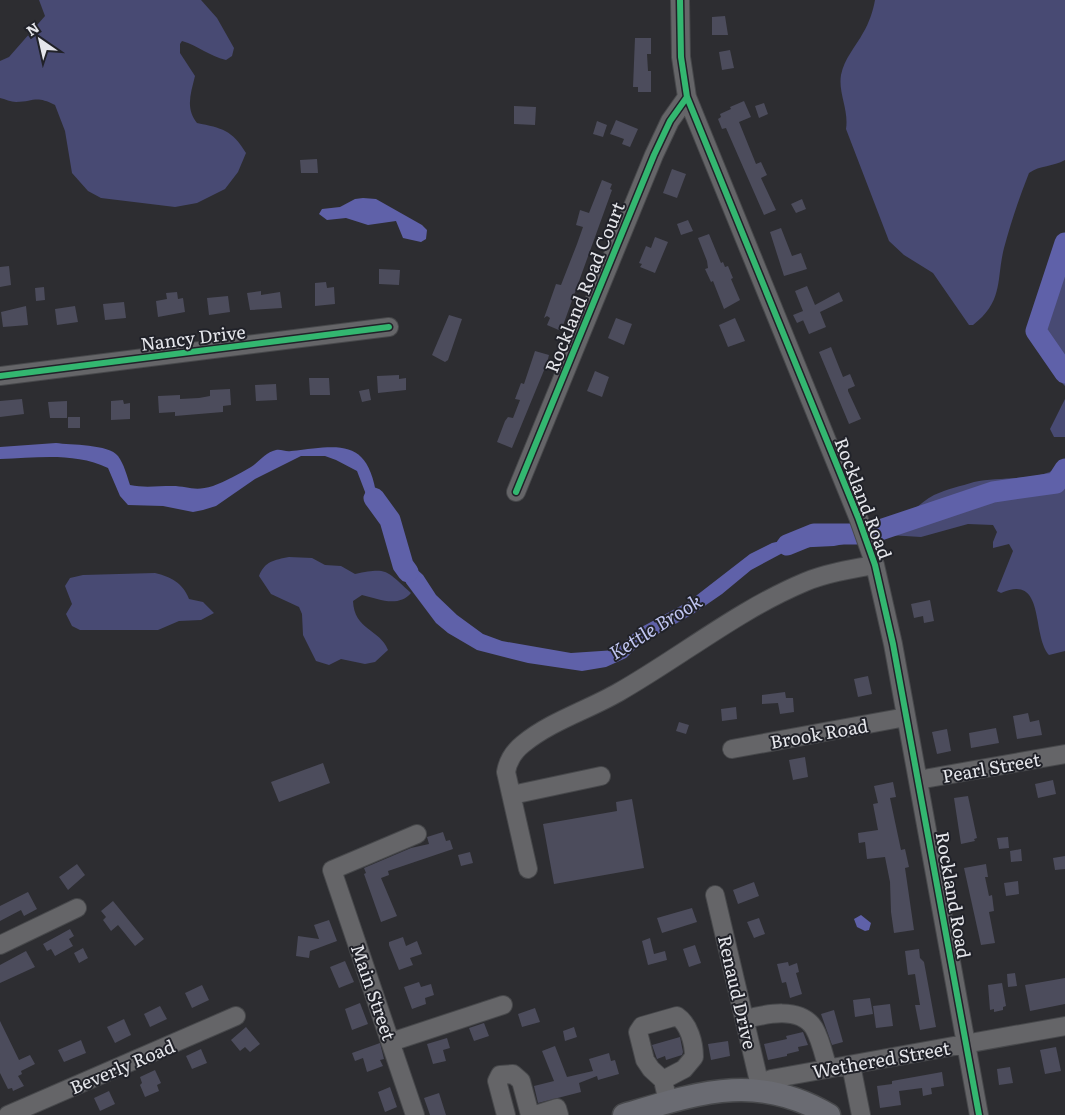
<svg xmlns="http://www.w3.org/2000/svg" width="1065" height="1115" font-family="Literata,serif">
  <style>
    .green { fill: #484a73 }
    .water { fill: #5f61a9 }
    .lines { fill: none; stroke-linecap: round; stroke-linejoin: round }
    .river { stroke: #5f61a9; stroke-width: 21 }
    .building { fill: #4c4c5c }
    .minor-casing { stroke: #47484b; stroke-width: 20 }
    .major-casing { stroke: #47484b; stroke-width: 25 }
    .minor { stroke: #656568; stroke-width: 18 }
    .major { stroke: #6a6b72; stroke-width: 22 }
    .cycleway-casing { stroke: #212229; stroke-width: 9 }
    .cycleway { stroke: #33b770; stroke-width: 6 }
    .labels { text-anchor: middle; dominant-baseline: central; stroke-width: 4; stroke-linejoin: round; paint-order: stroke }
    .street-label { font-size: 18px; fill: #e5e6eb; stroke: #212229 }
    .water-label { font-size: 19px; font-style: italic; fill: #c1c6f1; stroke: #212229 }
  </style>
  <rect width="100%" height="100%" fill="#2d2d31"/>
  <path class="green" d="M39,0H201L217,18L234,48L232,56L226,60C209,56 199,46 182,41L180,44V53L195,76C191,93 185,108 197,123C222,128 232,130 246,153L238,172L225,189L197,203L175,207L101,198L88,191L72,173L65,131L55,105C35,95 34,102 16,102C11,102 5,99 0,98V61L9,57L45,16Z
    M875,0H1065V160C1053,167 1040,165 1029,173C1019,198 1011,222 1004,248C996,280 1004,301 973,325H969L933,273L904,255L889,241L846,129C849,110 838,93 841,75C844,59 856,46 863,33C869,23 873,11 875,0Z
    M1065,235V386L1061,382L1049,356L1029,335Z
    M1065,399V437H1054L1050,429Z
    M1065,462V651L1049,655C1031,634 1046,573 1001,593L997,591L1013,551L1009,544L993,548V542L997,532L993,525L968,524L921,537L889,535L886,524C906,521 917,504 934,495C947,489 961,486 974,482C1003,475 1043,484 1065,462Z
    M289,557L312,558L325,565L341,566L355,574C389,567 386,571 411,593C398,608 379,599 362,595L353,601C354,630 380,629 388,650L375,662L365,664L341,659L329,665L316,661L303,635L302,614L299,607L271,594L259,576C265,561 274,560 289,557Z
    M155,573C171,577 183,583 189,599L203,602L214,613L201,620L179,621L158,630H80L72,626L66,614L72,604L65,586L70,578L83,575Z"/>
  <path class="water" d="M363,198L376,199L422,225L427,230L426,239L421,242L403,238L396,221L368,225L346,218L327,220L319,214L322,209L340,207L355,199Z
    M56,443C70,445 109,444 118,456C124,464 127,476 130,485C144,488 157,486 172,486C188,486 194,492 213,486C226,481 239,474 251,467C259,462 266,452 276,450C281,449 286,452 291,451C342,445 368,438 377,498L388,507L400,523L411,564L423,575L436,595L457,615L483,634L502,641L571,653L616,650L638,629L688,602L750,554L772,543L810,534H850L872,530L886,524L889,535L834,546L792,548L751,570L722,594L693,614L640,644L626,658L606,667L582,671L528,663L477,650L448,633L436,623L406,583L394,527L367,497L357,471L336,460L325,456H301L255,479L216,506L203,510L193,512L163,506L128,505L120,496L108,468C74,452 37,458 0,459V447Z
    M861,915L871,923L869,930L865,931L857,927L854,919Z"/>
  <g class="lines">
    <path class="river" d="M1065,243L1036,331L1065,373
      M374,498L390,520L403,565L408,572
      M787,545L814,534H855L877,531L993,492L1056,483L1065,469"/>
  </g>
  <path class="building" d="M725,16L728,35H712V17Z
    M635,38H651V54H647L648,71H651V92H638V87H633Z
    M730,50L734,68L722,70L719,52Z
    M744,101L751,117L739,122L756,164L761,162L767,175L761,178L776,210L764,215L726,128L722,129L718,119L721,117L720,114L731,109L730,107Z
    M764,103L768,114L759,118L755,106Z
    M514,106L536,107L535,125L514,124Z
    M616,120L638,129L630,147L622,144L624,139L610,134Z
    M597,121L607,125L603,137L593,134Z
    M317,159L318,173H301L300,160Z
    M672,169L686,174L677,198L663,193Z
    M602,180L612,184L610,189L612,190L561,331L547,325L550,318L547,316L544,318L556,284L561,285L577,244L583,227L576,225L580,210L589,213Z
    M802,199L806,209L796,213L791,204Z
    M688,220L693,231L681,235L677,224Z
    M781,228L792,256L801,253L807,269L784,276L770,232Z
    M709,234L721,263L723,262L725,267L728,266L733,278L731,279L740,300L724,309L713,281L711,282L705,269L708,268L707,261L698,238Z
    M655,237L668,242L655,273L640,267L642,264L639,263L646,246L651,248Z
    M9,266L11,285L0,287V267Z
    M379,269L400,270L399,285L379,284Z
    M326,282L327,288L334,287L335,304L315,306V283Z
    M807,286L815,305L839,292L843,301L820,312L826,327L809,334L803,320L806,319L797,323L793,315L803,311L795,291Z
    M44,287L45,300L36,301L35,288Z
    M261,291V295L280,292L282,308L250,310L247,293Z
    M177,292L178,299L183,298L185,312L158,317L156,301L167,299L166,293Z
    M228,296L230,312L209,315L207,298Z
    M124,302L126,318L105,320L103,304Z
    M26,306L28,325L3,327L1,312Z
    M75,306L78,322L57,325L55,309Z
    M449,315L462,319L448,360L445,362L432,355Z
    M616,318L632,324L624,345L608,338Z
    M735,318L745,341L728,347L719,325Z
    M831,347L843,377L850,374L855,386L848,389V391L861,419L849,424L819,352Z
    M535,351L549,355L547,363L512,448L497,442L505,421L508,417L513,418L520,400L515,399L521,383L524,384Z
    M595,371L609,377L602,397L587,391Z
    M399,375V379L406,378V390L378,393L377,376Z
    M309,378H329L330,395H310Z
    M276,384L277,400L256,401L255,385Z
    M230,389L231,405L223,406V412L175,416V412L159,413L158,396L180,395V399L199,398L210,396V390Z
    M369,389L371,400L362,402L359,391Z
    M22,399L24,414L0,417V401Z
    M123,400L124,404L130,403V419L111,420V401Z
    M67,401V418H50L48,402Z
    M68,417H80V428H68Z
    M930,600L934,621L924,623L923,616L914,618L911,604Z
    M868,676L872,694L858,697L854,679Z
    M785,692L786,698H793L794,712L780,714L778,703L762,704V695Z
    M736,707L737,719L722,721L721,709Z
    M1028,713L1030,722L1039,720L1042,735L1017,739L1013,716Z
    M679,722L689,725L686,734L676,731Z
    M996,728L999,743L971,748L969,733Z
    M947,729L951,751L937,754L932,732Z
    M805,757L808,777L793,780L789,760Z
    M323,763L330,783L279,802L271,782Z
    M1053,780L1056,794L1038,798L1035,784Z
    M893,782L896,797L890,798L901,850L905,849L909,867L905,868L914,930L894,933L891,912L890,882L885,857L867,859L865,842L859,843L858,833L878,830L873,804L878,803L874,786Z
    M968,796L977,838L974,839L975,841L961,844L954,798Z
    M632,799L644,868L554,884L543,824L617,811L616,802Z
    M443,832L446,841L450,840L453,849L388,871L389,875L381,878L397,916L381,922L364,874L366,873L364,868L411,848L429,844L427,837Z
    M1008,837L1009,848L999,849L997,838Z
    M1021,849L1022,861L1011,862L1010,851Z
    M470,852L473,863L461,866L458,855Z
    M1065,856V869L1055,870L1053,858Z
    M77,864L85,875L68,890L59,877Z
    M986,864L988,877H985L989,896L992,895L994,911L989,912L995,943L981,945L964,868Z
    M1018,881L1019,894L1006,896L1004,883Z
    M754,882L759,896L738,904L733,890Z
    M28,892L37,909L24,916L21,910L0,921V906Z
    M113,901L144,939L135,946L118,925L111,931L103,920L106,917L101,911Z
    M692,908L697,922L662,933L657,918Z
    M759,918L765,934L754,938L747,922Z
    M329,920L337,941L310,951L309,958L296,956L298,936L319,939L314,925Z
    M70,929L74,936L69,939L73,946L55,956L51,949L47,951L43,944Z
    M403,937L406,946L417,941L422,954L410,958L413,965L399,970L389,945V942Z
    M650,938L654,954L665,951L667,960L648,965L642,941Z
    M695,945L701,963L689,967L683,949Z
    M83,948L88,958L79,963L74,953Z
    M919,949L920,958L924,962L936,1027L920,1030L915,1005H920L915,974L908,975L905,951Z
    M26,951L35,967L0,983V965Z
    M345,961L354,982L339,988L330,967Z
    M788,962L789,966L797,963L799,972L796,973L802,994L790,998L786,982L782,983L777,964Z
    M1015,973L1017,986L1008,987L1007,974Z
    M1065,978V1004L1030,1011L1025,985Z
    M419,982L421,987L431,984L434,995L425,998L426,1004L412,1009L404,987Z
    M1002,983L1006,1006L1003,1007V1010L994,1012V1009L990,1010L988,985Z
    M202,985L209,1000L192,1008L185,993Z
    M870,998L873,1014L855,1017L853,1000Z
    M360,1003L368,1024L352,1030L345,1009Z
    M890,1004L893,1026L876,1028L873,1006Z
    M160,1006L167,1019L150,1027L144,1014Z
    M535,1008L540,1022L522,1027L518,1014Z
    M834,1010L843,1042L832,1045L821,1014Z
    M124,1019L131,1035L115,1043L107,1027Z
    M0,1021L19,1060L30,1055L35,1064L21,1071L22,1074L18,1076L24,1086L13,1091L12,1088L8,1089L0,1073Z
    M484,1023L489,1036L474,1041L469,1028Z
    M246,1027L260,1044L250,1052L245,1047L240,1051L231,1040Z
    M574,1027L577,1037L565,1041L563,1031Z
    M803,1032L808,1045L798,1047L799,1051L787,1054V1056L768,1060L764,1044L787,1039L786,1036Z
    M680,1037L683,1052L682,1055L666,1060L665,1056L657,1059L652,1045Z
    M447,1038L450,1048L443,1050L446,1061L433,1064L427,1044Z
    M81,1040L86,1053L64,1062L58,1050Z
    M728,1041L730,1056L711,1060L708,1044Z
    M380,1043L384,1059L380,1060L383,1066L367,1072L363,1058L355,1061L352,1053Z
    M555,1046L567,1077L593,1071L589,1059L609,1053L611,1061L615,1060L619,1074L598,1080L597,1076L579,1083L581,1092L538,1103L534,1086L554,1081L542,1051Z
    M1056,1047L1061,1071L1045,1074L1040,1050Z
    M201,1049L207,1063L192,1069L186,1056Z
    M1010,1067L1013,1083L999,1085L997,1069Z
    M155,1070L161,1083L157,1085L159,1091L145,1097L140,1085L142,1083L140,1077Z
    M942,1072L944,1086L931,1088L932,1094L923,1096L922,1088L899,1091L901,1105L880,1108L877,1086L892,1084V1081Z
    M390,1087L397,1107L385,1112L378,1092Z
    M109,1091L115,1104L100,1111L94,1098Z
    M439,1093L446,1115H430L424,1098Z"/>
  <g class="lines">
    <g class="minor-casing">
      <path id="minor" d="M680,0L681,57L687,97L858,517L875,565L893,644L979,1115
        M0,376L389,327
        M516,492L654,155L670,121L687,97
        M732,749L906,717
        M918,780L1065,754
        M512,795L601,776
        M528,869L506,772C508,760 513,752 523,744C551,721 588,710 619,692C682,656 738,610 805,582C827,573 852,569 875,565
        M715,895L761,1090
        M0,945L77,908
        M746,1019C766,1014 800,1006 814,1028C821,1040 824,1056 828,1069
        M391,1042L503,1005
        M851,1065L861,1115
        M663,1080L684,1069L694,1057C694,1043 689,1024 677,1016L642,1026L638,1032L645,1060L651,1069L663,1080L668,1102
        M761,1090L771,1079L1065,1026
        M8,1115L236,1016
        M415,1115L332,870L417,834
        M506,1115L497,1081L500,1075L513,1074L521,1081L530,1115
        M535,1115L557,1108L559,1115"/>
    </g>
    <g class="major-casing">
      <path id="major" d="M624,1115C698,1093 757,1072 829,1115"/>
    </g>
    <use href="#minor" class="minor"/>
    <use href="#major" class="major"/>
    <g class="cycleway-casing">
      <path id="cycleway" d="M680,0L681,57L687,97L858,517L875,565L893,644L979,1115
        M0,376L389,327
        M516,492L654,155L670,121L687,97"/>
    </g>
    <use href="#cycleway" class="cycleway"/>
  </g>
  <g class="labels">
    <g class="street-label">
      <text transform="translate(584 287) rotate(-68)">Rockland Road Court</text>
      <text transform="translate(193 337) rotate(-7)">Nancy Drive</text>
      <text transform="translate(864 498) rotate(69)">Rockland Road</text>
      <text transform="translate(819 733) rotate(-10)">Brook Road</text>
      <text transform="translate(991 767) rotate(-10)">Pearl Street</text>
      <text transform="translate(954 895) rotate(80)">Rockland Road</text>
      <text transform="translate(374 992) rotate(71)">Main Street</text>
      <text transform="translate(738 992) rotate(77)">Renaud Drive</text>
      <text transform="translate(881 1059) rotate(-10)">Wethered Street</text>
      <text transform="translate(122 1066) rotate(-23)">Beverly Road</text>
    </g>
    <g class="water-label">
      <text transform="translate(655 626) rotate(-32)">Kettle Brook</text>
    </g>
  </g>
  <g transform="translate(40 40) rotate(326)" stroke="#212229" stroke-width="4" paint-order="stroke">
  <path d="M0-4L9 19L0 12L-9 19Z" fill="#e5e6eb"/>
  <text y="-8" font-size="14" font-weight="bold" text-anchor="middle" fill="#e5e6eb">N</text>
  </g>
</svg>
